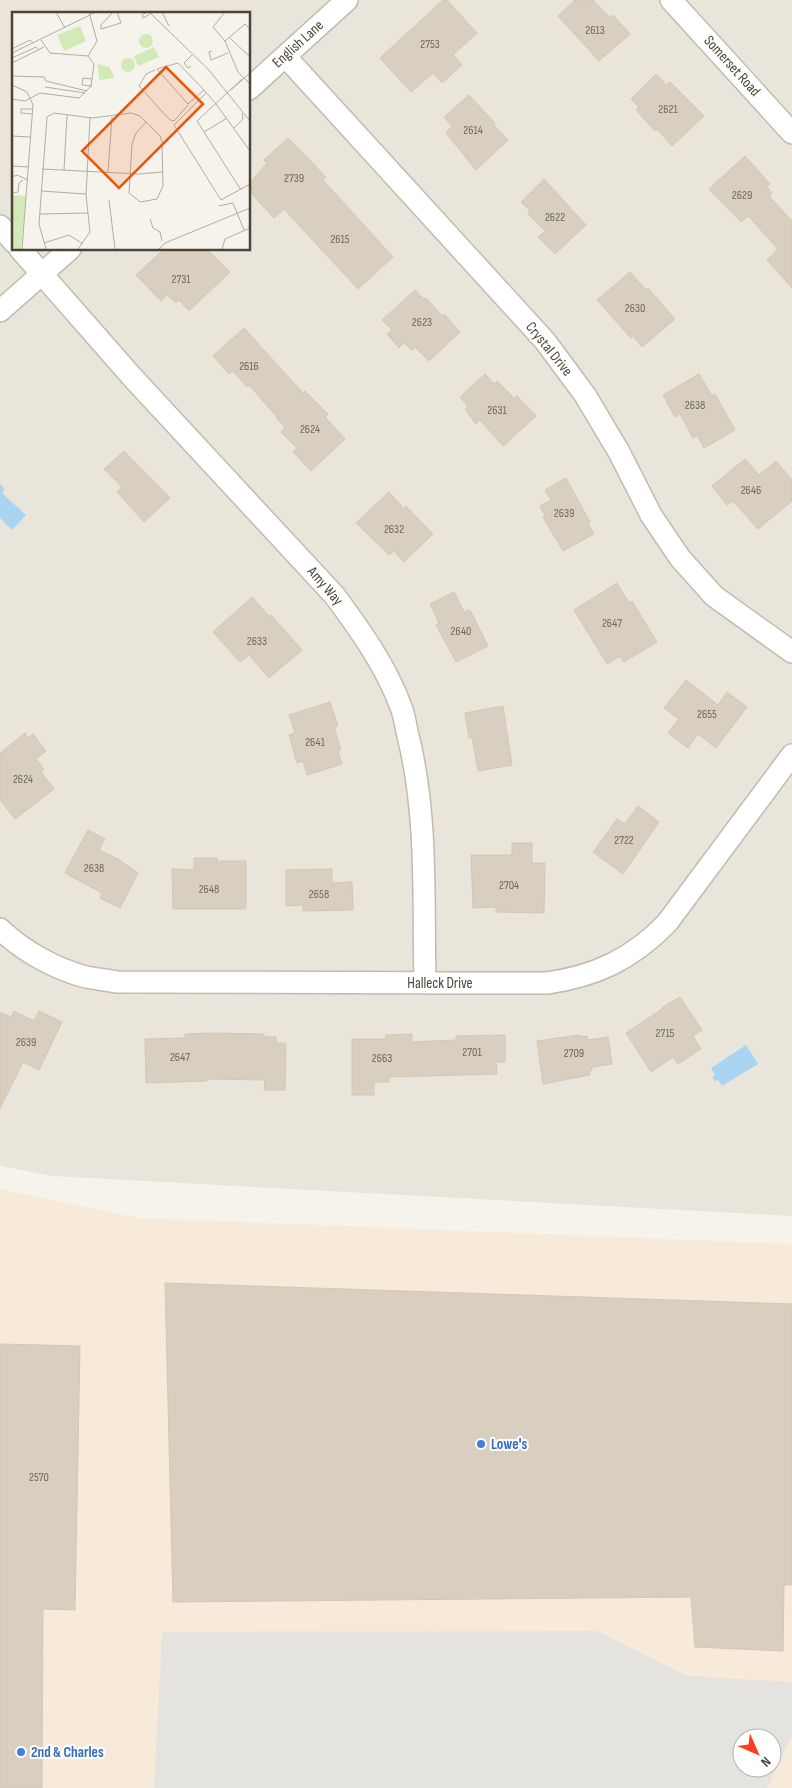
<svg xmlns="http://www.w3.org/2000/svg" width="792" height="1788" font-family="'Sofia Sans Condensed',sans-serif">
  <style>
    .residential { fill: #eae5da; fill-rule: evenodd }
    .commercial { fill: #f7ead8; fill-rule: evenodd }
    .parking { fill: #e5e3e0; fill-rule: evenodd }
    .water { fill: #a9d4f2 }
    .building { fill: #d8cfc1; stroke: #d3c7b4 }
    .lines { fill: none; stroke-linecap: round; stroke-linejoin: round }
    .minor-casing { stroke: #c2bbae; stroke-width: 24 }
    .minor { stroke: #fff; stroke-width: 21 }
    .shop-dot { fill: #3f7fe0; stroke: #fff; stroke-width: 2 }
    .labels { text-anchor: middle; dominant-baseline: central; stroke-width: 4; stroke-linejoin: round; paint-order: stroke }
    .number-label { font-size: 12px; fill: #6e675b }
    .street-label { font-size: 15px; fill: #4b4439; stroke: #fff }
    .shop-label { font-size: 15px; font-weight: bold; fill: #366cbe; stroke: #fff; text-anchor: start }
    .inset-road { fill: none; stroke: #b2ada4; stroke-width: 1 }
    .view { fill: #e8590c; fill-opacity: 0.15; stroke: #e8590c; stroke-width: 2.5 }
    .inset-edge { fill: none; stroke: #4b4439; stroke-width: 2.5 }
  </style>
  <rect width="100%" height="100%" fill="#f6f3ec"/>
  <path class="residential" d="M0,0H792V1216L52,1176L0,1166ZM14,14H249V249H14Z"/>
  <path class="commercial" d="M0,1189L139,1218L792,1244V1788H0ZM742,1738H772V1768H742Z"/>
  <path class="parking" d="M597,1631L687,1676L792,1682V1735L767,1788H154L162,1632ZM742,1738H772V1768H742Z"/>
  <path class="water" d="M0,484L5,489L2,493L26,515L12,530L0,518Z
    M746,1045L758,1064L722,1086L718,1080L715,1081L712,1077L715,1075L711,1068Z"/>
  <path class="building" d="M443,0H447L477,33L453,55L462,65L442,83L433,73L411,92L380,58Z
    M575,0H593L610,18L613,15L630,34L599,61L558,16Z
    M656,74L666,85L670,82L704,116L672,146L657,129L655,131L636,110L639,107L631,99Z
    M469,95L495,123L493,124L508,140L476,170L446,133L452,126L444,117Z
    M288,138L326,177L323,180L393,257L358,289L284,209L274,218L249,191L250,183L267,163L264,160Z
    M745,156L770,184L767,187L772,193L769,196L792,221V288L767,260L778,249L748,216L741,222L709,189Z
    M544,179L586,225L555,254L538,237L545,231L528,214L530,211L521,202Z
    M164,249H207L230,272L189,311L179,300L176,303L167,295L161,301L136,275Z
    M630,272L646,290L648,288L675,319L642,347L633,336L631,338L597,300Z
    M415,290L424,299L426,298L442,316L444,314L460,332L429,361L415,347L412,350L404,343L399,348L387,334L392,330L382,320Z
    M244,328L303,393L305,391L328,414L325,417L345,439L311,471L293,452L297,448L281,432L285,427L276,418L277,417L249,385L247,387L233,371L229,374L213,356Z
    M485,374L494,384L497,381L514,398L517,396L536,416L503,446L480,420L476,424L465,409L468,406L460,397Z
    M699,374L712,396L715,394L735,430L704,448L697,435L693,438L680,414L675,417L663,395Z
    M124,451L170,498L144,522L117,492L122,487L104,469Z
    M745,459L759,475L776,461L792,480V501L758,529L733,501L727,505L712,486Z
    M566,478L590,522L588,523L594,534L563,551L543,517L545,516L540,506L551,500L545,490Z
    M389,492L404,509L406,506L433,534L404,562L394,551L389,555L356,523Z
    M617,583L629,603L632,601L657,642L624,662L620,656L607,664L574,610Z
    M454,592L464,612L470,610L488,646L456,662L436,625L439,623L430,604Z
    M252,597L270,617L271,615L302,650L269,678L249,655L240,662L213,632Z
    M686,680L718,705L727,692L747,707L716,748L698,734L688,748L668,733L679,719L664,708Z
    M330,702L338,726L334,727L341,750L338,751L342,764L307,775L303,761L297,763L289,735L295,733L289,715Z
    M503,706L512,765L478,771L472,737L469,738L465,713Z
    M25,733L28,738L33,734L46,751L36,759L44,769L41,772L54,789L15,819L0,800V753Z
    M638,806L659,822L623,874L593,852L617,819L625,824Z
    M88,830L105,839L99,850L118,859L138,873L120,908L100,898L102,893L65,873Z
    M512,843H532V863H545L544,913L496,912V907L473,908L471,855H512Z
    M194,858H217V861H246V909H173L172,869L194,870Z
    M332,869V883L352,882L353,910L303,911V905L286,906V870Z
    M680,997L702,1030L693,1036L701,1049L678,1064L673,1057L651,1072L626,1033L659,1011L663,1007Z
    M14,1011L34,1021L39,1011L62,1022L39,1070L23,1062L0,1108V1012L11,1017Z
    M214,1033L264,1034V1037H276V1043H286L285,1090H264L265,1080L207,1079V1081L146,1083L145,1039L185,1038V1034Z
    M412,1034V1042L456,1040V1036L505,1035V1062H496L497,1074L389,1077V1082H374V1095H352V1039H385L386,1035Z
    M579,1035V1037L587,1036L588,1040L608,1037L612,1064L592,1067V1070L589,1071L590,1075L543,1084L537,1041Z
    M165,1283L792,1304V1585H784L783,1651L695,1647L691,1597L173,1602Z
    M0,1344L80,1346L75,1610L43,1609L42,1788H0Z"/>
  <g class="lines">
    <g class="minor-casing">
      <path id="minor" d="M671,0L792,133
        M285,56L545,341L585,395L619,452L651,515L680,558L714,596L792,652
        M249,89L347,0
        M0,226L14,242
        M20,249L133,378L335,596C360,630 386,666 401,707C405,717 406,729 409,740C428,819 423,903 425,983
        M0,311L70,249
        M0,929C23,951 55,969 86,977C96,979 107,980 117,982L547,983C596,976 632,959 667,923L792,755"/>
    </g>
    <use href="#minor" class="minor"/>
  </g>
  <g class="shop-dot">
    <circle cx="481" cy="1444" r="5"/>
    <circle cx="21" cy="1752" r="5"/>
  </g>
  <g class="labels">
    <g class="number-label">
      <text x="595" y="30">2613</text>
      <text x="430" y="44">2753</text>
      <text x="668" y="109">2621</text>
      <text x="473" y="130">2614</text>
      <text x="294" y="178">2739</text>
      <text x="742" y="195">2629</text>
      <text x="555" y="217">2622</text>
      <text x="340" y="239">2615</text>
      <text x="181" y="279">2731</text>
      <text x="635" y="308">2630</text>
      <text x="422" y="322">2623</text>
      <text x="249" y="366">2616</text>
      <text x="695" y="405">2638</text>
      <text x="497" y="410">2631</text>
      <text x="310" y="429">2624</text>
      <text x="751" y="490">2646</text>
      <text x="564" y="513">2639</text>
      <text x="394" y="529">2632</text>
      <text x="612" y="623">2647</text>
      <text x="461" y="631">2640</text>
      <text x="257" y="641">2633</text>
      <text x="707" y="714">2655</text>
      <text x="315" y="742">2641</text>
      <text x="23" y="779">2624</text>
      <text x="624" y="840">2722</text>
      <text x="94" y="868">2638</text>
      <text x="509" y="885">2704</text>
      <text x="209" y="889">2648</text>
      <text x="319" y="894">2658</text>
      <text x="665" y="1033">2715</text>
      <text x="26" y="1042">2639</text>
      <text x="472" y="1052">2701</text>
      <text x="574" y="1053">2709</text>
      <text x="180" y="1057">2647</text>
      <text x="382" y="1058">2663</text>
      <text x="39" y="1477">2570</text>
    </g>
    <g class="street-label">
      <text transform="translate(298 44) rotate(-42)">English Lane</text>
      <text transform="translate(732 66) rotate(48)">Somerset Road</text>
      <text transform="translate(549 349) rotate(51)">Crystal Drive</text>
      <text transform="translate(325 586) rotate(49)">Amy Way</text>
      <text x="440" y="983">Halleck Drive</text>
    </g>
    <g class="shop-label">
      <text x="491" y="1444">Lowe's</text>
      <text x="31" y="1752">2nd &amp; Charles</text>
    </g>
  </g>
  <g transform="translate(12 12)">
    <rect width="238" height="238" fill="#f6f3ec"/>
    <path d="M68,14L74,29L52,39L45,23ZM127 29a7 7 0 1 1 14 0a7 7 0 1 1-14 0ZM142,35L147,45L126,54L122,44ZM109 53a7 7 0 1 1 14 0a7 7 0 1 1-14 0ZM86,52L97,55L103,66L87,68ZM0,183L14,184L9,237H0Z" fill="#d2eab5"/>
    <path class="inset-road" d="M44,0L53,16M101,0L89,13V17L109,11L105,0M135,0L130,3L131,6L138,2M137,0L196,57L238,109M150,0L157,14M213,0L201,15L213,29M238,17L233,12L213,29L226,60L238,72M217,25L238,45M29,28L38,41L76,44L85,29L77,0M0,37L18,28L21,31M200,39L197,40L199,48L216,41M0,41L84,0M0,46L24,35L27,38M0,51L32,35M179,54L176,56L172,51L180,43M143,58L134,62L127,74L158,108L162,109L176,93M0,64L32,65L34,69M34,69L75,79M0,73L15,80L21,93L10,237M80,74L70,73L71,66L80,67M33,75L73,81M192,78L176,92L145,57L166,51L192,78L204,92L238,139M219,78L238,61M194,81L162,113L209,188L238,172M0,87L13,89L28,81L67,86L79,74L82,52L76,44M20,102L9,101V97H20M222,116L231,107L230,101M192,120L215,106M0,124L18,125M0,154L17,155M30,157L127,162L150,160M52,158L55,103M96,160L100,105M0,165L5,163L16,168M229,178L185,109L230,67M29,179L74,182M0,181L6,180L7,171L11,168M97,188L103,237M207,194L221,191L232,218M28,202L76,201M138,207L141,216L148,220L150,229M32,231L57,223L71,232M34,237L27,212L35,105L42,101L80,106L119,101L128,104L148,124L150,129L151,174L145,187L128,190L117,181L120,132L124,121L134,110M66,237L78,220L74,183L78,106M147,237L153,231L238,196M210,237L213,227L238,216"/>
    <path class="view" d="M154,55L191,92L107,176L70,139Z"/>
    <rect width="238" height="238" class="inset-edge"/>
  </g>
  <g transform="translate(757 1753) rotate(135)"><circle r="24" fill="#ffffff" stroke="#b7b4b0"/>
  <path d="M0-4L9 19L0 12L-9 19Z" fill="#fc3f1d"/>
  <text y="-8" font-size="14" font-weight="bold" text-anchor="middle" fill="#4b4439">N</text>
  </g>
</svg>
